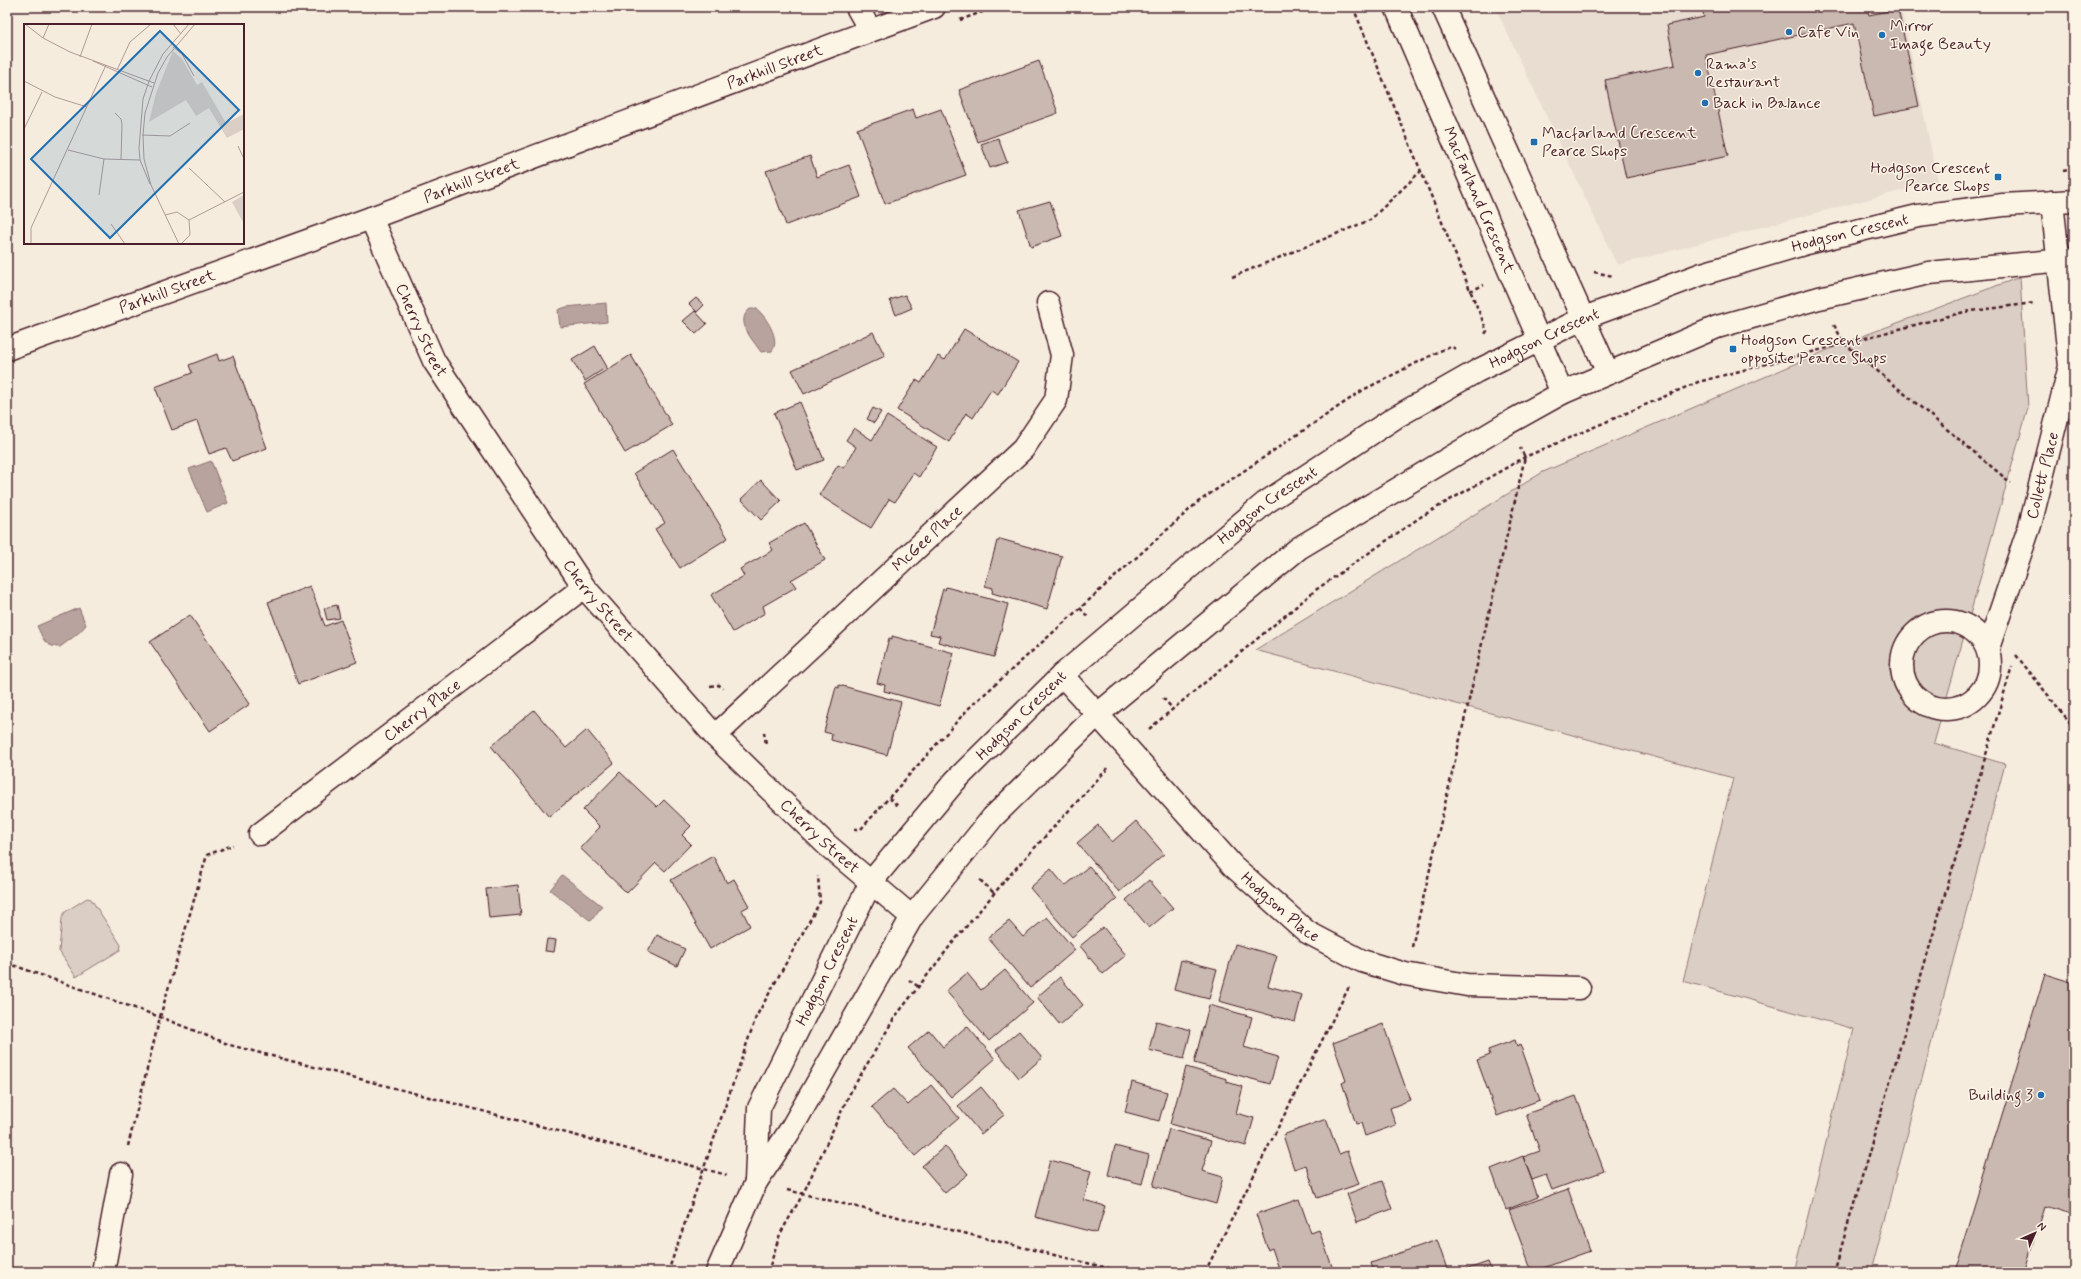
<svg xmlns="http://www.w3.org/2000/svg" width="2081" height="1279" font-family="Mynerve,sans-serif">
  <style>
    .built { fill: #e8ddd0 }
    .green { fill: #dbcec4; stroke: #927678 }
    .water { fill: #b8a39e; stroke: #8c6e70 }
    .building { fill: #cab9b1; stroke: #4a1f2b }
    .lines { fill: none; stroke-linecap: round; stroke-linejoin: round }
    .minor-casing { stroke: #4a1f2b; stroke-width: 25 }
    .tertiary-casing { stroke: #4a1f2b; stroke-width: 25 }
    .path { stroke: #4a1f2b; stroke-width: 2.5; stroke-dasharray: 4 3; stroke-linecap: butt }
    .minor { stroke: #fcf5e5; stroke-width: 22 }
    .tertiary { stroke: #fcf5e5; stroke-width: 22 }
    .poi-dot { fill: #1f6fb2; stroke: #fcf5e5; stroke-width: 1.5 }
    .labels { text-anchor: middle; dominant-baseline: central; stroke-width: 3; stroke-linejoin: round; paint-order: stroke }
    .poi-label { font-size: 16px; fill: #4a1f2b; stroke: #fcf5e5; text-anchor: start }
    .street-label { font-size: 16px; fill: #4a1f2b; stroke: #fcf5e5 }
    .inset-road { fill: none; stroke: #b19a96; stroke-width: 1 }
    .view { fill: #1f6fb2; fill-opacity: 0.15; stroke: #1f6fb2; stroke-width: 2 }
    .inset-edge { fill: none; stroke: #4a1f2b; stroke-width: 2 }
  </style>
  <rect width="100%" height="100%" fill="#f5ecde"/>
  <filter id="ink" filterUnits="userSpaceOnUse"><feTurbulence type="fractalNoise" baseFrequency=".025" numOctaves="2"/><feDisplacementMap in="SourceGraphic" scale="8" xChannelSelector="R" yChannelSelector="G"/><feConvolveMatrix kernelMatrix="1 2 1 2 8 2 1 2 1" color-interpolation-filters="sRGB"/></filter>
  <g filter="url(#ink)">
    <path class="built" d="M1495,7H1901L1938,181L1617,265Z"/>
    <path class="green" d="M2020,277L2028,408L1934,743L2005,764L1871,1272H1794L1854,1029L1683,981L1733,778L1255,650L1543,472L1844,343Z
      M87,898L91,899L121,945L120,950L76,977L59,951L62,918L65,912Z"/>
    <path class="water" d="M606,303L607,322L560,327L558,310L566,307Z
      M750,309H757C766,317 781,339 772,351L761,352C753,340 734,321 750,309Z
      M211,461L228,503L207,512L189,469Z
      M79,608L86,625C79,634 69,640 60,647C44,647 43,638 37,626Z
      M562,875L602,906L591,921L550,890Z"/>
    <path class="building" d="M1702,7H1867L1869,15L1898,9L1919,106L1874,116L1854,23L1706,55L1728,156L1626,178L1605,80L1675,65L1667,25L1704,17Z
      M1039,61L1058,113L978,142L959,90Z
      M913,109L916,118L941,109L966,175L885,204L857,129Z
      M998,138L1007,162L990,168L981,144Z
      M810,156L817,177L849,165L861,197L786,225L766,171Z
      M1050,201L1062,236L1031,247L1019,210Z
      M905,295L912,308L896,315L890,300Z
      M696,298L704,305L697,312L689,304Z
      M695,311L707,324L696,334L683,321Z
      M964,329L1018,362L998,394L991,390L973,418L966,413L949,442L897,410L916,380L921,383L938,356L945,360Z
      M873,332L885,356L804,394L792,370Z
      M595,346L607,367L585,381L572,360Z
      M217,354L219,361L233,356L267,448L232,461L226,448L209,454L197,421L172,430L155,387L192,373L189,365Z
      M631,355L672,425L625,453L584,384Z
      M800,402L824,460L797,470L774,413Z
      M873,408L881,412L874,423L867,419Z
      M887,416L937,447L919,477L913,473L895,502L889,499L871,528L819,495L838,465L844,468L856,447L846,440L854,428L872,440Z
      M673,449L728,538L680,568L655,529L665,523L634,473Z
      M761,480L781,501L761,520L741,499Z
      M804,523L825,560L791,580L796,587L763,606L765,613L733,632L711,595L744,576L740,569L773,550L769,543Z
      M1000,539L1062,556L1047,609L992,593L993,588L985,586L997,541H999Z
      M310,586L325,626L341,620L357,662L298,684L268,602Z
      M946,587L1008,604L994,657L938,642L940,636L930,634L943,589L945,590Z
      M337,605L340,618L327,620L324,608Z
      M190,615L250,704L210,731L150,642Z
      M892,636L954,653L939,706L884,691L885,685L877,683L889,638L892,639Z
      M839,685L901,702L887,755L831,740L832,734L824,732L836,687L839,688Z
      M534,710L566,748L587,730L614,763L549,817L491,746Z
      M620,772L657,807L664,800L691,826L682,835L691,844L665,871L656,863L627,893L580,848L600,827L583,810Z
      M1136,821L1164,854L1119,892L1077,843L1098,825L1112,842Z
      M713,856L727,883L734,879L749,906L742,910L750,926L710,949L671,880Z
      M1089,866L1117,899L1072,937L1030,888L1051,869L1065,886Z
      M1149,880L1173,908L1149,928L1126,900Z
      M518,885L521,915L489,918L486,889Z
      M1047,917L1075,950L1030,988L988,938L1009,921L1023,937Z
      M1103,927L1126,955L1103,974L1080,946Z
      M657,935L685,949L677,966L648,952Z
      M547,939L556,940L554,952L545,951Z
      M1235,944L1277,956L1268,986L1302,995L1295,1022L1219,1001Z
      M1181,960L1217,969L1209,999L1174,990Z
      M1005,970L1033,1003L989,1041L946,991L967,973L981,990Z
      M2045,974L2074,983V1215L2044,1206L2024,1272H1954Z
      M1060,977L1083,1005L1060,1025L1037,997Z
      M1209,1005L1252,1017L1244,1047L1278,1057L1270,1084L1194,1063Z
      M1156,1021L1191,1030L1184,1059L1149,1050Z
      M1383,1024L1410,1100L1390,1108L1396,1125L1365,1136L1361,1123L1356,1124L1342,1083L1346,1081L1333,1043Z
      M967,1026L995,1059L951,1097L908,1048L929,1030L943,1047Z
      M1019,1031L1042,1058L1019,1078L996,1050Z
      M1515,1040L1517,1046L1520,1044L1540,1100L1497,1116L1477,1060L1490,1055L1488,1050Z
      M1186,1067L1227,1079V1082L1243,1087L1236,1113L1254,1118L1246,1146L1170,1124Z
      M1132,1082L1167,1092L1159,1121L1125,1112Z
      M931,1085L959,1118L915,1156L872,1107L893,1089L908,1105Z
      M981,1087L1004,1115L981,1134L958,1106Z
      M1576,1096L1604,1171L1552,1190L1546,1175L1532,1180L1523,1157L1540,1151L1526,1114Z
      M1326,1119L1339,1154L1347,1151L1359,1184L1317,1198L1306,1165L1294,1169L1283,1135Z
      M1169,1129L1211,1141L1202,1171L1223,1177L1216,1204L1153,1186Z
      M945,1146L968,1174L945,1193L922,1166Z
      M1115,1146L1149,1155L1142,1184L1108,1175Z
      M1523,1156L1538,1197L1506,1210L1491,1169Z
      M1050,1160L1091,1171L1084,1200L1105,1206L1097,1233L1035,1217Z
      M1382,1181L1392,1209L1357,1222L1347,1194Z
      M1568,1189L1590,1251L1532,1272L1509,1210Z
      M1299,1199L1311,1233L1319,1230L1334,1272H1280L1272,1248L1268,1250L1256,1214Z
      M1437,1240L1448,1272H1374L1371,1263Z
      M1488,1262L1492,1272H1459Z"/>
    <g class="lines">
      <g class="minor-casing">
        <g id="minor">
          <path d="M857,7L870,30"/>
          <path id="s1" d="M371,218L434,361L584,587L715,736L827,845L912,917"/>
          <path id="s2" d="M7,349L371,218L934,7"/>
          <circle cx="1946" cy="665" r="44"/>
          <path id="s3" d="M1988,648L2030,525L2070,366L2052,202"/>
          <path id="s4" d="M1062,675L1233,866L1307,932L1362,961L1405,974L1467,985L1579,988"/>
          <path id="s5" d="M715,736L1023,449L1056,400L1062,355L1048,303"/>
          <path id="s6" d="M260,834L584,587"/>
          <path d="M103,1272L121,1174"/>
        </g>
      </g>
      <g class="tertiary-casing">
        <g id="tertiary">
          <path id="s7" d="M1396,7L1562,393"/>
          <path d="M1443,7L1608,373"/>
          <path id="s8" d="M756,1182L759,1108L871,882L955,781L1062,675L1265,503L1396,417L1477,371L1584,318L1702,274L1807,243L1918,216L2003,205L2074,201"/>
          <path d="M717,1272L756,1182L791,1129L912,917L993,817L1098,714L1299,548L1508,423L1562,393L1717,327L1819,298L1929,273L2074,259"/>
        </g>
      </g>
      <path class="path" d="M1353,7L1487,331L1485,334
        M960,20L996,7
        M2063,171L2074,169
        M1594,272L1613,276
        M1232,277L1370,220L1421,171
        M1470,291L1484,285
        M1834,325L1844,343L2011,483
        M1080,608L1088,617
        M2016,655L2072,725L2074,723
        M710,686L719,685L723,689
        M1163,698L1173,709
        M1149,729L1317,589L1422,516L1525,457L1698,382L1964,312L2034,303
        M764,732L766,744
        M889,798L898,806
        M854,829H861L968,709L1198,502L1363,390L1450,346L1456,349
        M980,880L994,893
        M1412,947L1525,457L1520,448
        M7,963L160,1017L230,1045L727,1175
        M909,980L919,987
        M128,1146L160,1017L207,855L233,845
        M787,1190L1124,1272
        M668,1272L756,1017L820,902L818,876
        M768,1272L780,1234L803,1194L850,1093L895,1017L950,946L1007,878L1108,768
        M1205,1272L1349,987
        M1834,1272L2012,666"/>
      <use href="#minor" class="minor"/>
      <use href="#tertiary" class="tertiary"/>
    </g>
  </g>
  <g class="poi-dot">
    <circle cx="1789" cy="32" r="4"/>
    <circle cx="1882" cy="35" r="4"/>
    <circle cx="1698" cy="73" r="4"/>
    <circle cx="1705" cy="103" r="4"/>
    <rect x="1530" y="138" width="8" height="8" rx="2"/>
    <rect x="1994" y="173" width="8" height="8" rx="2"/>
    <rect x="1729" y="345" width="8" height="8" rx="2"/>
    <circle cx="2041" cy="1095" r="4"/>
  </g>
  <g class="labels">
    <g class="poi-label">
      <text x="1890" y="26">Mirror<tspan x="1890" dy="18">Image Beauty</tspan></text>
      <text x="1797" y="32">Cafe Vin</text>
      <text x="1706" y="64">Rama’s<tspan x="1706" dy="18">Restaurant</tspan></text>
      <text x="1713" y="103">Back in Balance</text>
      <text x="1542" y="133">Macfarland Crescent<tspan x="1542" dy="18">Pearce Shops</tspan></text>
      <text x="1990" y="168" text-anchor="end">Hodgson Crescent<tspan x="1990" dy="18">Pearce Shops</tspan></text>
      <text x="1741" y="340">Hodgson Crescent<tspan x="1741" dy="18">opposite Pearce Shops</tspan></text>
      <text x="2033" y="1095" text-anchor="end">Building 3</text>
    </g>
    <g class="street-label">
      <text stroke="none"><textPath href="#s2" startOffset="818">Parkhill Street</textPath></text>
      <text stroke="none"><textPath href="#s2" startOffset="494">Parkhill Street</textPath></text>
      <text stroke="none"><textPath href="#s7" startOffset="210">MacFarland Crescent</textPath></text>
      <text stroke="none"><textPath href="#s8" startOffset="1523">Hodgson Crescent</textPath></text>
      <text stroke="none"><textPath href="#s2" startOffset="170">Parkhill Street</textPath></text>
      <text stroke="none"><textPath href="#s1" startOffset="123">Cherry Street</textPath></text>
      <text stroke="none"><textPath href="#s8" startOffset="1199">Hodgson Crescent</textPath></text>
      <text stroke="none"><textPath href="#s3" startOffset="181">Collett Place</textPath></text>
      <text stroke="none"><textPath href="#s8" startOffset="875">Hodgson Crescent</textPath></text>
      <text stroke="none"><textPath href="#s5" startOffset="290">McGee Place</textPath></text>
      <text stroke="none"><textPath href="#s1" startOffset="447">Cherry Street</textPath></text>
      <text stroke="none"><textPath href="#s6" startOffset="204">Cherry Place</textPath></text>
      <text stroke="none"><textPath href="#s8" startOffset="551">Hodgson Crescent</textPath></text>
      <text stroke="none"><textPath href="#s1" startOffset="771">Cherry Street</textPath></text>
      <text stroke="none"><textPath href="#s4" startOffset="319">Hodgson Place</textPath></text>
      <text stroke="none"><textPath href="#s8" startOffset="227">Hodgson Crescent</textPath></text>
    </g>
  </g>
  <g transform="translate(24 24)">
    <rect width="220" height="220" fill="#f5ecde"/>
    <path d="M149,27L158,35L173,61L178,58L202,99L220,90V105L203,114L185,84L172,92L162,76L125,98L132,69ZM220,171V200L208,178Z" fill="#dbcec4"/>
    <path class="inset-road" d="M1,0L19,14L46,28L130,59M149,0L157,10M19,14L25,0M149,23L158,30L170,52M56,33L68,0M69,37L128,63M93,46L106,18L127,0M0,57L31,73L63,83M91,89L97,95L98,100L97,136M0,105L18,68M118,111L146,112L166,99M214,122L220,135M44,126L80,135L116,136M165,144L201,178M126,160L116,136L115,124L119,75L125,57L139,30L165,0M75,171L80,135M141,191L153,188L165,196L166,211L157,220M165,196L220,168M87,200L101,220M7,220V204L82,41M155,220L127,161L120,135L119,111L121,89L134,49L143,33L171,0"/>
    <path class="view" d="M136,7L215,86L86,214L7,135Z"/>
    <rect width="220" height="220" class="inset-edge"/>
  </g>
  <rect width="2081" height="1279" fill="none" stroke="#fcf5e5" stroke-width="24"/>
  <rect x="12" y="12" width="2057" height="1255" fill="none" stroke="#4a1f2b" stroke-width="1.5" filter="url(#ink)"/>
  <g transform="translate(2035 1233) rotate(45)" stroke="#fcf5e5" stroke-width="3" paint-order="stroke">
  <path d="M0-3L7 15L0 10L-7 15Z" fill="#4a1f2b"/>
  <text y="-6" font-size="11" font-weight="bold" text-anchor="middle" fill="#4a1f2b">N</text>
  </g>
</svg>
